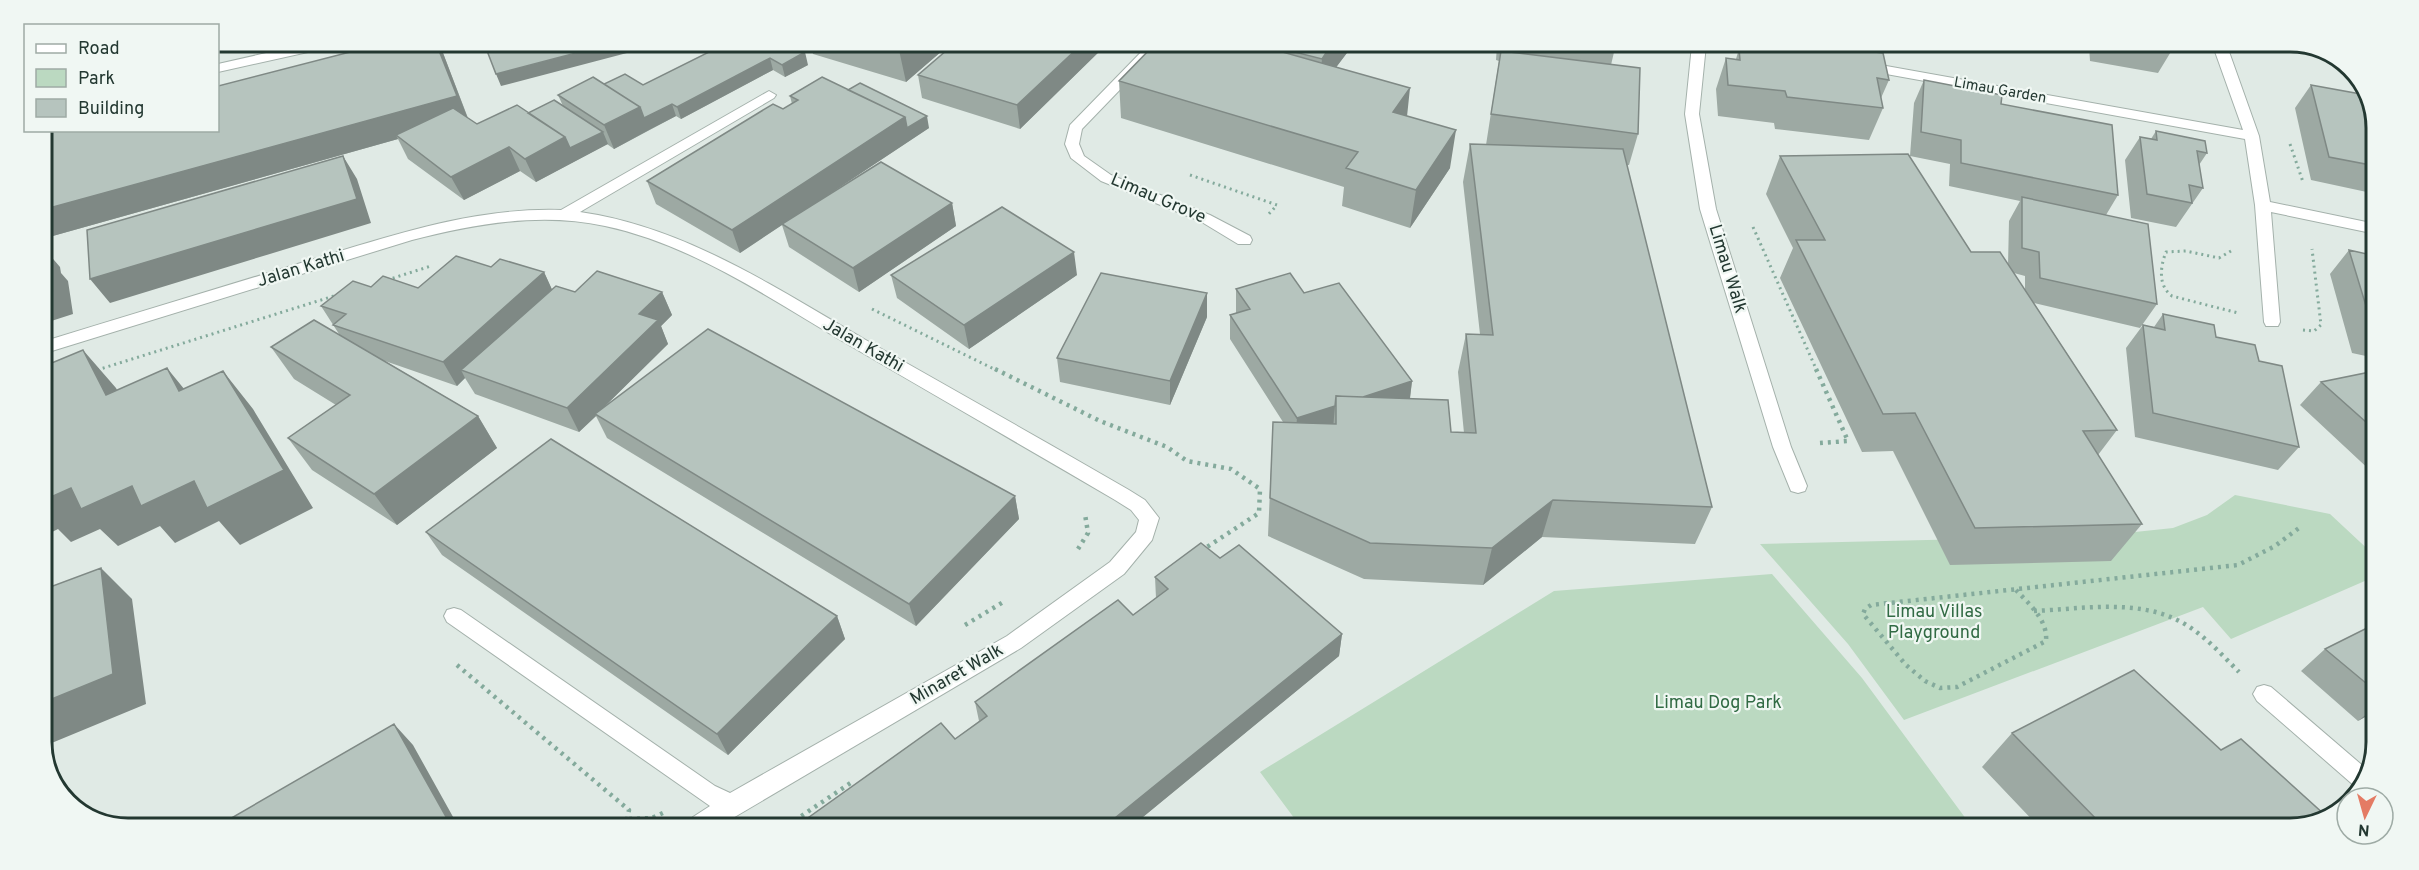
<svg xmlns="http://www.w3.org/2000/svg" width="2419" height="870" font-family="Overpass,sans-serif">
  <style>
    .green { fill: #bbd9c1 }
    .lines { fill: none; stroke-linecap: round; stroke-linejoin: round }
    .street-casing { stroke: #a4b1ab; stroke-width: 2 }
    .path-far1 { stroke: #84aa9c; stroke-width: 3; stroke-dasharray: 2 4; stroke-linecap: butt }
    .path { stroke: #84aa9c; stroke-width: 4.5; stroke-dasharray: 3 5; stroke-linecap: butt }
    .street { fill: #fff; fill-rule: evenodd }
    .wall { fill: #9da9a3; fill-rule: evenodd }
    .shaded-wall { fill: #7f8985 }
    .building { fill: #b6c4be; stroke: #7f8985; stroke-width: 1.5 }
    .labels { text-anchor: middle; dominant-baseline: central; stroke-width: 4.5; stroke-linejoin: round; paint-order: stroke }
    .far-street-label { font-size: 15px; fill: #233831; stroke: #f0f7f3 }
    .street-label { font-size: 18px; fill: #233831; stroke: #f0f7f3 }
    .park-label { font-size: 18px; fill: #316b44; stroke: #f0f7f3 }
    .rim { fill: none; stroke: #233831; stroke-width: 3 }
  </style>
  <rect width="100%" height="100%" fill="#e0eae5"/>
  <path class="green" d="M2235,495L2330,514L2374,555V577L2231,639L2203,607L1904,720L1848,644L1760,544L2097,536L2173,528L2207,515Z
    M1772,574L1862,678L1972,827L1300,826L1260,772L1554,591Z"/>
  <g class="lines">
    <g class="street-casing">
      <path id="street" d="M315,42H341L335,46L218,72V64Z
        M1149,44H1164L1082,129L1079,144L1084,156L1111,175L1210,215L1250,236L1252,240L1250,244H1238L1200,221L1101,181L1071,158L1065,144L1070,125Z
        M1692,45H1706L1699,114L1716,209L1791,447L1807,486L1805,491L1798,493L1791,491L1773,447L1700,209L1685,114Z
        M1742,45H1771L1789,49L1791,52L1784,56L1743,48Z
        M2213,46H2227L2259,136L2270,202L2376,224V234L2271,212L2280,322L2278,326H2266L2264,322L2255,205L2245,139L1864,70L1857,66L1864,62L2243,130Z
        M769,91L776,95L774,98L580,212C685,227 774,287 864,339C952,389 1041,439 1129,490L1145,500L1159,518L1152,540L1124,574L1021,648L721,825H690L693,817L710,806L447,622L444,616L447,610L454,608L461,610L715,786L730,793L1007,636L1110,562L1136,532L1139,520L1131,510L1115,500C1027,448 937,397 849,345C772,300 694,245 605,226C540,212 475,224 412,240L42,354V342C129,315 217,289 304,262C388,237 472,207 561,210Z
        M2264,685L2271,687L2370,772L2358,789L2257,701L2253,694L2257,687Z"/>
    </g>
    <path class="path-far1" d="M436,46L450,43
      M2290,144L2303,182
      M1190,175L1277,205L1267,216
      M1753,227L1817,371
      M2231,251L2219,258L2186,251L2166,252C2160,267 2158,286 2172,296L2238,313
      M387,280L431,266
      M872,309L998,371
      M2303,330L2314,331L2321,325L2312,249
      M97,370L337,295"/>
    <path class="path" d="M995,369L1100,421L1167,447L1187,461L1231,469L1260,489L1259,513L1204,549
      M1816,369L1848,441L1820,443
      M1078,549L1088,533L1085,514
      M2016,590C2029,604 2048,620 2046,641L1957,687L1940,688L1925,681L1906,665L1863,614L1865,609L1871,605L2238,565L2275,546L2299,528
      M2034,611C2083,609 2143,597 2188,626C2207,638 2223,656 2239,672
      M965,625L1005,601
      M457,665L629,810L626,825
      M629,819L652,818L667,811
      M788,825L852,782"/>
    <use href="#street" class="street"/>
  </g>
  <path class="wall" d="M727,43L808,65L785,77L773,70L681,119L676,116L614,149L607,144L536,182L520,171L464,200L408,159L398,139L42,239L443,53L468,118L477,124L563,106L558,95L604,84L643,85Z
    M810,43L950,44L906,82L813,54Z
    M954,44H1107L1020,129L922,98L918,75Z
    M1155,44L1353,45L1336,67L1407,116L1450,168L1410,228L1342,206L1344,187L1121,118L1119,81Z
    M1497,45H1615V48L1611,65L1638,134L1629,165H1627L1712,507L1695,544L1542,537L1483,585L1364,579L1268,536L1273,422H1283L1230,339V315L1236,313V289L1304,293L1412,381L1410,399L1451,432L1464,433L1458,372L1466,334H1480L1463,182L1470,144L1486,145L1499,61L1496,60Z
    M1762,45H1817L1889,80L1881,98L1883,108L1869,140L1775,129L1774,123L1718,116L1716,89L1726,58L1736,59L1739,49L1760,51Z
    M2040,46H2071L2069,51Z
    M2089,46H2171L2172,50L2158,73L2090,61Z
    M1924,80L2001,104L2118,195L2106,215L2157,304L2140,328L2034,303L2117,430L2098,455L2142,524L2111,561L1950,565L1893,451L1862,452L1780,278L1793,248L1766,194L1780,156L1971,252L2008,265L2009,221L2020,201L1949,186L1950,164L1910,156L1914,103ZM2014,273L2025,276V291Z
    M2311,85L2377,123L2376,194L2311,180L2295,108Z
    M790,96L929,128L823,198L952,203L956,226L859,292L789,247L782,225L740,253L656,204L647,181L783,109L792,104Z
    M2156,131L2207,153L2199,165L2203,188L2176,227L2131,218L2125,160L2140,137L2151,139Z
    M2349,250L2376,256L2375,358L2352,353L2330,274Z
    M491,267L544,272L552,290L575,292H662L672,315L661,326L668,344L605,406L1015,496L1019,519L916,626L607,438L596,416L579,432L475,394L465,378L457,386L385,361L478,416L497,448L397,525L312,470L288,438L336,405L294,379L271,347L339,334L321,306L371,287L418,288Z
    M891,275H1077L969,349L897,298Z
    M2163,314L2216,337L2259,361L2299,447L2278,470L2135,437L2126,348L2143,325L2154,327Z
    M1207,317L1170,405L1060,382L1057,358Z
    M2375,371L2374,474L2300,405L2321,382Z
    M426,532L837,616L845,639L728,755L442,555Z
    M1220,558L1342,634L1339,656L1132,826L798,825L955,739L979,721L975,702L1133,615L1156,598L1155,577Z
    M2373,625V718L2369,715L2358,721L2301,671L2325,649Z
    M2012,733L2221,750L2290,828L2039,827L1982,767Z"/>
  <path class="shaded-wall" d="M436,43H437L443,53L468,119L396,135L398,139L42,239V210Z
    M614,43H665L501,86L496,74Z
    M908,44H950L906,82L899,50Z
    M1082,44H1107L1020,129L1017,105Z
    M1332,44L1353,45L1319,90L1322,59Z
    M805,52L808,65L785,77L782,65Z
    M770,58L773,70L681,119L677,107Z
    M1410,88L1406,126L1393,112Z
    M672,104L676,116L649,130L644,118Z
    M640,107L649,130L614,149L604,125Z
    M927,116L929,128L783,225L782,224V225L740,253L732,230L905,117Z
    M1456,130L1450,168L1410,228L1416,190Z
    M603,132L608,144L536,182L525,159L565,137Z
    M509,147L520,171L464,200L451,177Z
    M343,156L357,179L371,223L110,303L90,279Z
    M952,203L956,226L859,292L853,268Z
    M42,246L60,267L61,273L68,281L73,314L42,324Z
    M1074,252L1077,275L969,349L964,325Z
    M544,272L555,296L461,370L465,378L457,386L443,362Z
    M662,292L672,315L661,326L668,344L596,415L595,414L596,416L579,432L567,408L639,314Z
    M1207,293V317L1170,405V381Z
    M83,350L116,388L139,433L106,395Z
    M167,368L198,406L179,391Z
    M223,371L253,409L313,508L240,545L219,521L175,543L160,526L118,546L100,529L71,542L58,529L44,536L42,534V501Z
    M1412,381L1409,405H1336Z
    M1335,406L1333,429L1295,441L1297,418Z
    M478,416L497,448L397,525L374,494Z
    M1015,496L1019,519L916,626L909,604Z
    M1553,500L1542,537L1483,585L1492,548Z
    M101,568L132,599L146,704L42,747V703Z
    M837,616L845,639L728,755L717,734Z
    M1342,634L1339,656L1132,826H1105Z
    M2373,709V712L2358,721Z
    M394,724L413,745L457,824H450Z"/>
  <path class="building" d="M385,43H436L457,96L42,210V131L218,130V86Z
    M484,43H614L496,74Z
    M727,43H788L805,52L782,65L770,58L677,107L672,104L644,118L640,107L604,84L625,74L643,85Z
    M876,44H908L899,50Z
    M954,44H1082L1017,105L918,75Z
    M1155,44H1254L1410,88L1393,112L1456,130L1416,190L1346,168L1358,152L1119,81Z
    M1263,44H1332L1322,59Z
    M1580,45H1615V48Z
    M1764,45H1817L1883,53L1889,80L1877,78L1883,108L1787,97L1785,91L1728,85L1726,58L1740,60L1739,49L1764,52Z
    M2148,46H2171L2172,50Z
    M1501,51L1640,68L1638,134L1491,114Z
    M593,77L640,107L604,125L558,95Z
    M822,77L905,117L732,230L647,181L773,104L783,109L798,100L790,96Z
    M1924,80L2002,95L2001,104L2112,125L2118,195L1961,163V140L1921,132Z
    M860,83L927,116L907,128L905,117L848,90Z
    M2311,85L2366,95L2377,123L2376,166L2329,157Z
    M554,100L603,132L570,148L565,137L528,113Z
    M517,105L565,137L525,159L509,147L451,177L396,135L453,108L477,124Z
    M2156,131L2205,141L2207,153L2197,151L2203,188L2189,185L2192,203L2147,194L2140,137L2157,140Z
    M1470,144L1623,149L1712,507L1553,500L1492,548L1370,543L1270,498L1273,422L1336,424V396L1448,400L1451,432L1476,433L1466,334L1493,335Z
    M1908,154L1971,252H2000L2117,430L2083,431L2142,524L1975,528L1915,413L1883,414L1796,240H1825L1780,156Z
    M343,156L357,199L90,279L87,230Z
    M881,162L952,203L853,268L782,224Z
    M2022,197L2148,224L2157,304L2040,278L2039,252L2022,248Z
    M1002,207L1074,252L964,325L891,275Z
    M2349,250L2376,256L2375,330L2373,329Z
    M456,256L491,267L500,259L544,272L443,362L333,325L346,314L321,306L353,281L371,287L383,276L418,288Z
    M48,257L53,291L42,294V259Z
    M597,271L662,292L639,314L658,320L567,408L461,370L556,286L575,292Z
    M1101,273L1207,293L1170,381L1057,358Z
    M1290,273L1304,293L1339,283L1412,381L1363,397L1336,396L1335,406L1297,418L1230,315L1250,309L1236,289Z
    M2163,314L2214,325L2216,337L2255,345L2259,361L2282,366L2299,447L2153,413L2143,325L2165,330Z
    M314,320L478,416L374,494L288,438L350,395L271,347Z
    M708,329L1015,496L909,604L595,414Z
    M83,350L106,395L167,368L179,391L223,371L284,470L207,508L194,481L141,506L132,486L81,509L71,488L42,501V367Z
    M2375,371V430L2321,382Z
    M551,439L837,616L717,734L426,532Z
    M1201,543L1220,558L1239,545L1342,634L1105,826L798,825L941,723L955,739L987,716L975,702L1118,600L1133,615L1168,589L1155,577Z
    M101,568L113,674L42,703V590Z
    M2373,625V689L2325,649Z
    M2134,670L2221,750L2241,739L2326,816L2290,828H2105L2012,733Z
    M394,724L450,824H221Z"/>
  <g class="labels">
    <g class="far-street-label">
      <text transform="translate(2000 91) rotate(10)">Limau Garden</text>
    </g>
    <g class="street-label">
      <text transform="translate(1158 199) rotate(23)">Limau Grove</text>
      <text transform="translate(301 269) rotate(-17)">Jalan Kathi</text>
      <text transform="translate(1727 269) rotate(73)">Limau Walk</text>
      <text transform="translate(863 346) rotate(30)">Jalan Kathi</text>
      <text transform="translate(957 675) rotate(-30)">Minaret Walk</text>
    </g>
    <g class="park-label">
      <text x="1934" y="612">Limau Villas<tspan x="1934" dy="21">Playground</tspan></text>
      <text x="1718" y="703">Limau Dog Park</text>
    </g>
  </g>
  <path d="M0 0H2419V870H0ZM128 52H2290A76 76 0 0 1 2366 128V742A76 76 0 0 1 2290 818H128A76 76 0 0 1 52 742V128A76 76 0 0 1 128 52Z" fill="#f0f7f3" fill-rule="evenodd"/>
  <path class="rim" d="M128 52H2290A76 76 0 0 1 2366 128V742A76 76 0 0 1 2290 818H128A76 76 0 0 1 52 742V128A76 76 0 0 1 128 52Z"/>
  <rect x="24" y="24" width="195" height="108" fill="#f0f7f3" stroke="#9eaba5" stroke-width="1.5"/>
  <rect x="36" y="44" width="30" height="9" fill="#ffffff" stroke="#9eaba5" stroke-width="1.5"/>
  <text x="78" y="54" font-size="18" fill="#233831">Road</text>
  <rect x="36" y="69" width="30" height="18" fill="#bbd9c1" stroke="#9eaba5" stroke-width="1.5"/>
  <text x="78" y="84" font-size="18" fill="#233831">Park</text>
  <rect x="36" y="99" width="30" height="18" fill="#b6c4be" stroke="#9eaba5" stroke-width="1.5"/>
  <text x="78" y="114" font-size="18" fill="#233831">Building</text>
  <g transform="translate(2365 816) rotate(185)"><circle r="28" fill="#f0f7f3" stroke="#9eaba5" stroke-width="1.5"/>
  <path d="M0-4.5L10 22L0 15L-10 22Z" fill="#e47b64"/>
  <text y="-9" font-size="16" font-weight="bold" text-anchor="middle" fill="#233831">N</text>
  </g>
</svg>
